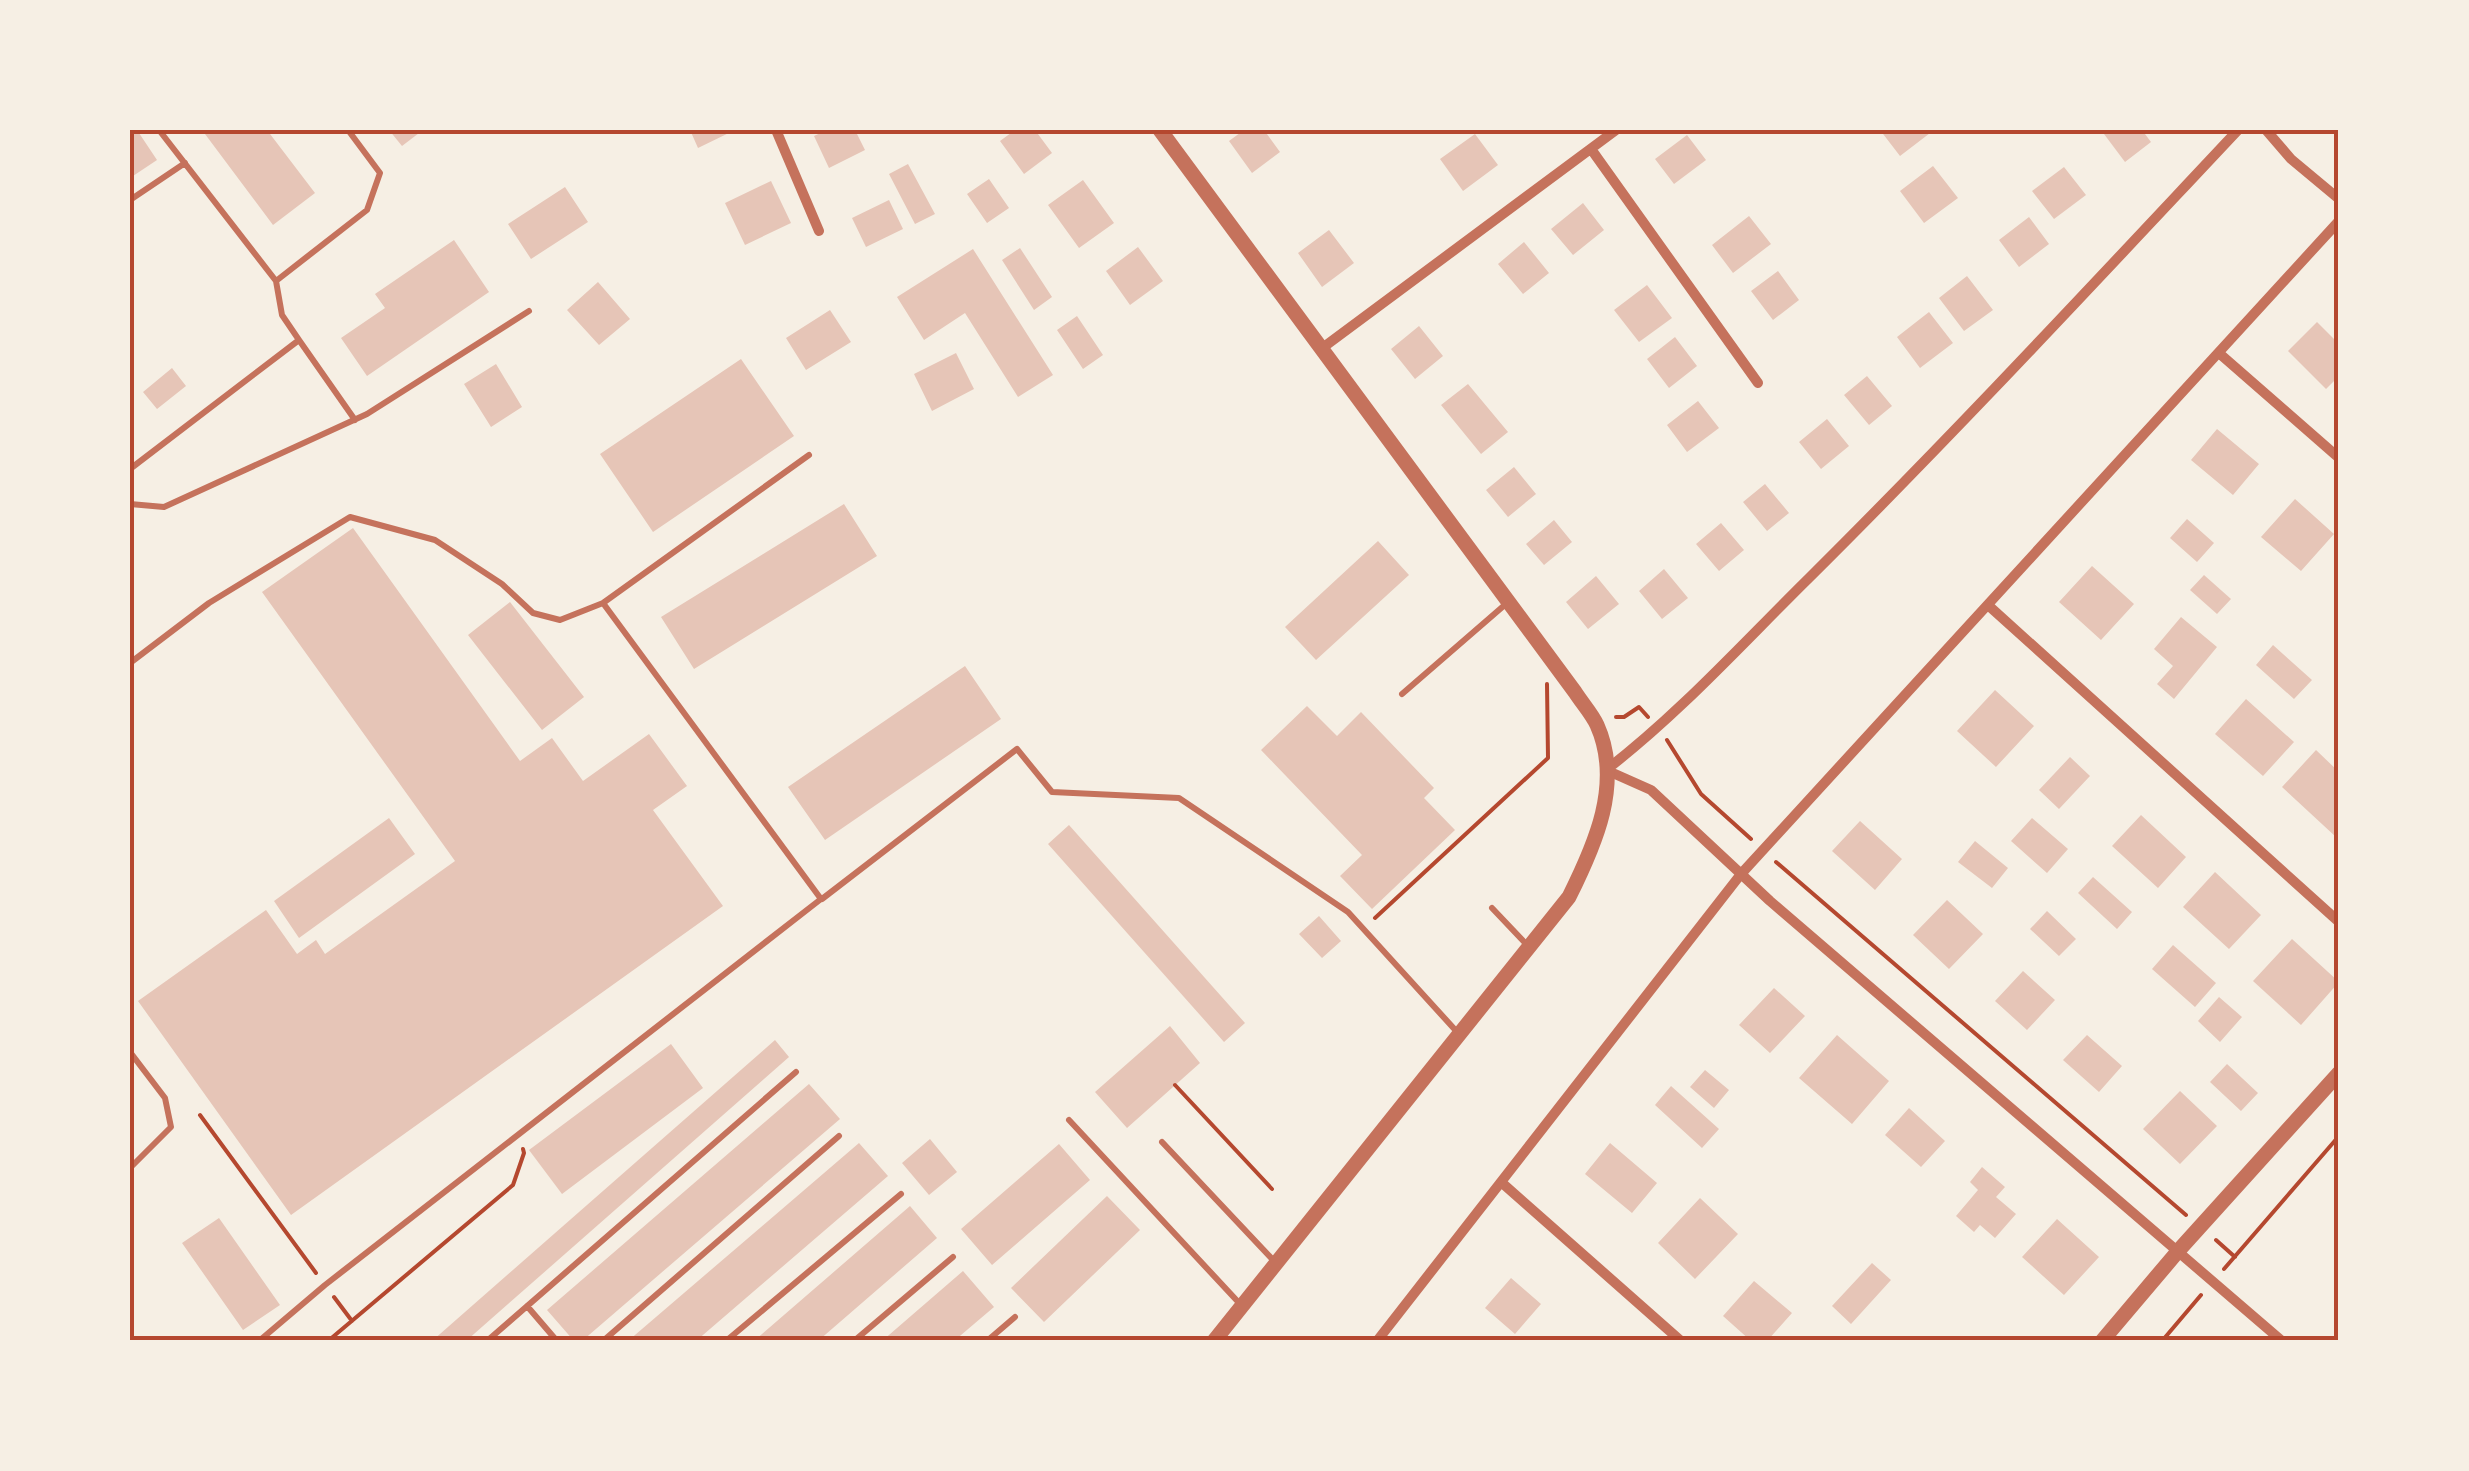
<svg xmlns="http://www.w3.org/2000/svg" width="2469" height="1471" font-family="'PT Sans Narrow',sans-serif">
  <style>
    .building { fill: #e6c5b7 }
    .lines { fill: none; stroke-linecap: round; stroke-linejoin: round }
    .path { stroke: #b5482f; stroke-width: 4 }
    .service { stroke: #c5725c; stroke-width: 6 }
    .minor { stroke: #c5725c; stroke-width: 10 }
    .tertiary { stroke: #c5725c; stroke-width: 15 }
    .neatline { fill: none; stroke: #b5482f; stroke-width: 4 }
  </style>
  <rect width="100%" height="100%" fill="#f6efe4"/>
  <path class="building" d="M130,130H137L157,160L130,178Z
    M202,130H267L315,193L273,225Z
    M389,130H423L402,146Z
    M690,130H735L698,148Z
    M827,130H855L865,150L829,168L814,136Z
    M1015,130H1035L1052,153L1024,174L1000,141Z
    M1244,130H1264L1280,152L1252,173L1229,141Z
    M1880,130H1934L1900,156Z
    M2101,130H2142L2151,142L2125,162Z
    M1475,134L1498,165L1463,191L1440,159Z
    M1687,135L1706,160L1674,184L1655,159Z
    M908,164L935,214L915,224L889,174Z
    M1933,166L1958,198L1924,223L1900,191Z
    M2064,167L2086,195L2054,219L2032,191Z
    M989,179L1009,208L987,223L967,194Z
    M1083,180L1114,223L1079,248L1048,205Z
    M771,181L791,223L745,245L725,203Z
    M565,187L588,222L531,259L508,224Z
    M889,200L903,229L866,247L852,218Z
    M1583,203L1604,230L1573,255L1551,229Z
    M1749,216L1771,244L1733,273L1712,245Z
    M2029,217L2049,244L2019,267L1999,240Z
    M1329,230L1354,263L1322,287L1298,253Z
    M454,240L489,292L367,376L341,338L385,308L375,294Z
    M1524,242L1549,273L1523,294L1498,264Z
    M1138,247L1163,281L1130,305L1106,271Z
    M1020,248L1052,297L1034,310L1002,260Z
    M973,249L1053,375L1018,397L965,313L924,340L897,297Z
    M1778,271L1799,300L1773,320L1751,291Z
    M1967,276L1993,310L1964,331L1939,298Z
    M598,282L630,319L599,345L567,310Z
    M1647,285L1672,318L1639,342L1614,310Z
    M830,310L851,342L806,370L786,338Z
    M1929,312L1953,343L1920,368L1897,337Z
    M1077,316L1103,355L1083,369L1057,330Z
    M2317,322L2339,344V376L2326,389L2288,351Z
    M1419,326L1443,356L1415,379L1391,349Z
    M1675,337L1697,366L1669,388L1647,359Z
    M956,353L974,389L932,411L914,374Z
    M741,359L794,436L653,532L600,454Z
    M496,364L522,407L491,427L464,384Z
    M172,368L186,386L157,409L143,392Z
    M1867,376L1892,406L1869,425L1844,395Z
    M1468,384L1508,432L1481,454L1441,405Z
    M1698,401L1719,428L1687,452L1667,425Z
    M1827,419L1849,446L1821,469L1799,442Z
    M2217,429L2259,464L2233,495L2191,460Z
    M1514,467L1536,494L1508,517L1486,490Z
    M1765,484L1789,513L1767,531L1743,502Z
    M2295,499L2334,534L2301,571L2261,537Z
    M844,504L877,556L694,669L661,617Z
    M2187,519L2214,543L2197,562L2170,538Z
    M1554,520L1572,542L1544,565L1526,544Z
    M1721,523L1744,550L1719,571L1696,544Z
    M353,528L520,761L552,738L583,781L649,734L687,786L653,810L723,906L291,1215L138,1001L266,910L297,954L316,940L325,954L455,861L262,592Z
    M1378,541L1409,575L1316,660L1285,627Z
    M2092,566L2134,604L2101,640L2059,602Z
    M1664,569L1688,598L1662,619L1639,591Z
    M2204,575L2231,599L2217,614L2190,590Z
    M1596,576L1619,604L1588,629L1566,602Z
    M510,602L584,697L542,730L468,635Z
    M2181,617L2217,647L2174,699L2157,684L2173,666L2154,649Z
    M2273,645L2312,680L2294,699L2256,665Z
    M965,666L1001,719L825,840L788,787Z
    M1995,690L2034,726L1996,767L1957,731Z
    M2246,699L2294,742L2263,776L2215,734Z
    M1307,706L1337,736L1361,712L1434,788L1424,798L1455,830L1372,909L1340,876L1362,855L1261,750Z
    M2316,750L2339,772L2336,837L2282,787Z
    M2070,757L2090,776L2059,809L2039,790Z
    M2141,815L2186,857L2158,888L2112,846Z
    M389,818L415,854L299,938L274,901Z
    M2032,818L2068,849L2047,873L2011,841Z
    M1860,821L1902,859L1875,890L1832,851Z
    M1069,825L1245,1023L1224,1042L1048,844Z
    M1975,841L2008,868L1992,888L1958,862Z
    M2215,872L2261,915L2229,949L2183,907Z
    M2093,877L2132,912L2117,929L2078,893Z
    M1947,900L1983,934L1949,969L1913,935Z
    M2047,911L2076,939L2059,956L2030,929Z
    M1319,916L1341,941L1322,958L1299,934Z
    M2292,939L2339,982L2301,1025L2253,981Z
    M2173,945L2216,983L2195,1007L2152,969Z
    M2023,971L2055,1000L2027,1030L1995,1001Z
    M1774,988L1805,1016L1770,1053L1739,1025Z
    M2219,997L2242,1017L2220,1042L2198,1021Z
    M1170,1026L1200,1063L1127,1128L1095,1092Z
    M1837,1035L1889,1081L1852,1124L1799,1078Z
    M2087,1035L2122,1066L2099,1092L2063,1060Z
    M775,1040L789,1057L466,1341H432Z
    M671,1044L703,1088L562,1194L529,1150Z
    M2227,1064L2258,1093L2241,1111L2210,1082Z
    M1705,1070L1729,1090L1714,1108L1690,1087Z
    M809,1084L840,1119L582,1341H574L547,1310Z
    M1671,1086L1719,1129L1702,1148L1655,1105Z
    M2180,1091L2217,1126L2180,1164L2143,1129Z
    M1909,1108L1945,1141L1921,1167L1885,1135Z
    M930,1139L957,1172L929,1195L902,1163Z
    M859,1143L888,1176L696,1341H628Z
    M1610,1143L1657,1183L1632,1213L1585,1174Z
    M1059,1144L1090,1180L992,1265L961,1229Z
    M1982,1167L2005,1187L1996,1197L2016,1214L1995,1238L1980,1225L1974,1232L1956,1216L1978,1190L1970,1182Z
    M1107,1196L1140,1230L1044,1322L1011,1288Z
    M1700,1198L1738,1234L1695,1279L1658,1243Z
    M910,1206L937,1238L818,1341H754Z
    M219,1218L280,1305L243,1330L182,1243Z
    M2057,1219L2099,1257L2064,1295L2022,1257Z
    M1872,1263L1891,1280L1851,1324L1832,1306Z
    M963,1271L994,1307L954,1341H882Z
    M1511,1278L1541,1304L1515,1334L1485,1308Z
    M1754,1281L1792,1313L1767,1341H1751L1723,1316Z"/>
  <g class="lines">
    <path class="path" d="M1616,717H1624L1639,707L1648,717
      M1667,740L1701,794L1751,839
      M1776,862L2186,1215
      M1375,918L1548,758L1547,684
      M1175,1085L1272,1189
      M200,1115L316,1273
      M2216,1240L2235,1257
      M2224,1269L2339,1136
      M334,1297L352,1321
      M328,1341L513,1185L524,1153L523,1149
      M2162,1341L2201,1295"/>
    <path class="service" d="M159,130L276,281
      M130,200L185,163
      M299,340L355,420
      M130,469L299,340L282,315L276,281L367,210L380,173L348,130
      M130,504L164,507L367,414L529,311
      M130,663L209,603L350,517L435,540L502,584L533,613L560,620L603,603L809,455
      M1402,694L1507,603
      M822,899L1017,749L1052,792L1179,798L1348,912L1458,1033
      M1492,908L1528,946
      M130,1052L165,1098L171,1127L130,1168
      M1069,1120L1241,1305
      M1162,1142L1275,1262
      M527,1306L557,1341
      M259,1341L325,1285L821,899L603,603
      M487,1341L796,1072
      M603,1341L839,1136
      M726,1341L901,1194
      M854,1341L953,1257
      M987,1341L1015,1317"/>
    <path class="minor" d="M776,130L819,231
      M2238,130C2096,281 1956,432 1809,578C1743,643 1679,714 1606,770L1651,790L1770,901L2282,1341
      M2266,130L2291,159L2339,199
      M1591,149L1758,383
      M1321,349L1616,130
      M2220,354L2339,458
      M1989,606L2339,922
      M1501,1182L1681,1341
      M1377,1341L1741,874L2339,221"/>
    <path class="tertiary" d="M1160,130L1575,692C1582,703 1592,714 1597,725C1623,783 1595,845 1569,897L1214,1341
      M2102,1341L2179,1250L2339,1073"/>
  </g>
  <rect width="2469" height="1471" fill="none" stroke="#f6efe4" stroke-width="265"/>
  <rect x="132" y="132" width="2204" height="1206" class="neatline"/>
</svg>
